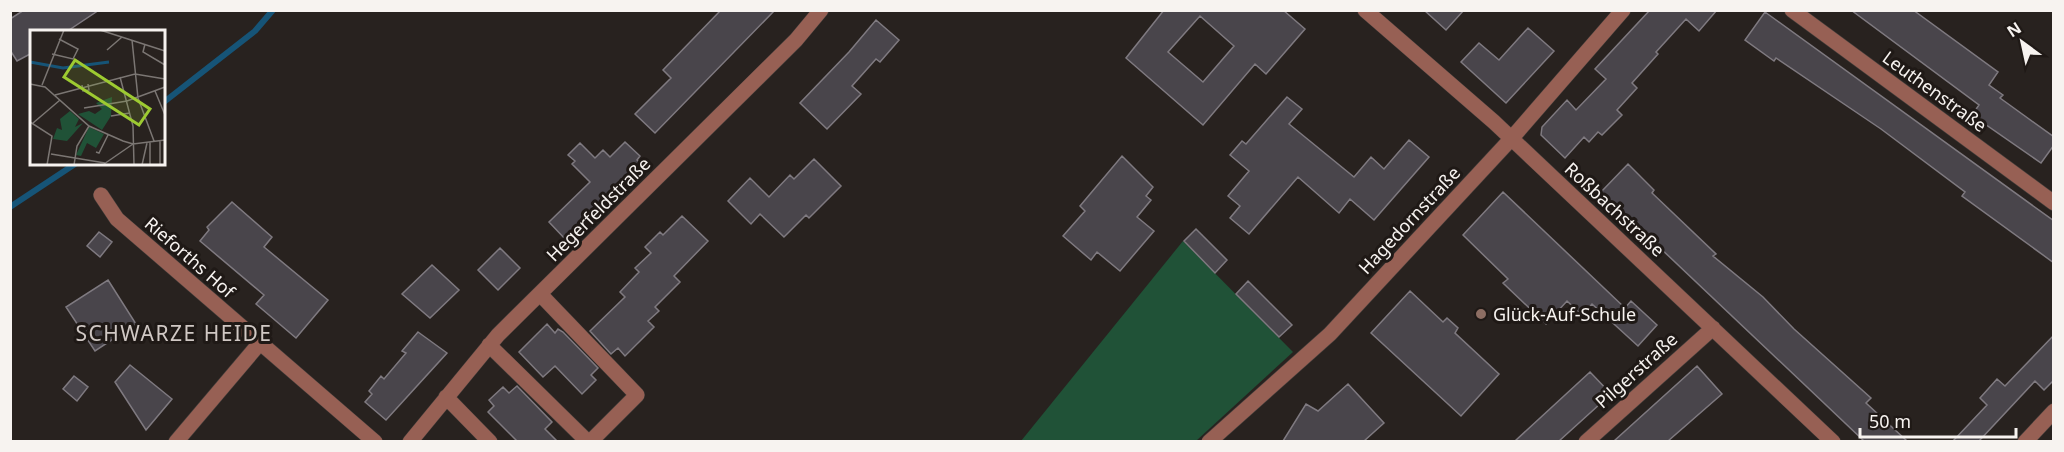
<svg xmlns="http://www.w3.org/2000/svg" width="2064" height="452" font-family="'Noto Sans',sans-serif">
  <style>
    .green { fill: #205237 }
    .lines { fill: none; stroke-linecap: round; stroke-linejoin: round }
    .stream { stroke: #165477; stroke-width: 6 }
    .building { fill: #49454b; stroke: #7f7a80; stroke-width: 1.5; fill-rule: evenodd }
    .minor-casing { stroke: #453f3c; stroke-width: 16 }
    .minor { stroke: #976054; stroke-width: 15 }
    .education-dot { fill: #8d6e63; stroke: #1f1916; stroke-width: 2 }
    .labels { text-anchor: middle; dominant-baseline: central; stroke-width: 6; stroke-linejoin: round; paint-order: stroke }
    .street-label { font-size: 18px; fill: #f7f3f0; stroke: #1f1916 }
    .poi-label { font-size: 18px; fill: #f7f3f0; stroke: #1f1916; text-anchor: start }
    .quarter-label { font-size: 21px; letter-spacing: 1.5px; fill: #d0c8c4; stroke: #1f1916 }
    .inset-river { fill: none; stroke: #165477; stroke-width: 3 }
    .inset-road { fill: none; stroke: #7b7673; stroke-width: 1.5 }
    .view { fill: #9dca31; fill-opacity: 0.15; stroke: #9dca31; stroke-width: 3 }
    .inset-edge { fill: none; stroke: #f7f3f0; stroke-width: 3 }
  </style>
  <rect width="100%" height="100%" fill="#28221f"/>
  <path class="green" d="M1183,241L1293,352L1196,441H1021Z"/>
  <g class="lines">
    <path class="stream" d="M164,102L255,31L273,10
      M10,207L75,164"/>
  </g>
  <path class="building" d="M24,10H99L66,32H32V53L17,61L10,50V19Z
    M721,10H775L655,133L635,114L671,78L663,70Z
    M1164,10H1283L1305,29L1266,74L1255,64L1203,125L1126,58ZM1200,16L1234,46L1203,82L1168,52Z
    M1424,10H1464L1446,30Z
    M1650,10H1717L1699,31L1686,19L1656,52L1658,54L1632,83L1637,88L1617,110L1622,115L1602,135L1598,132L1589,142L1584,137L1565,158L1541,135L1542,127L1567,100L1576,110L1606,79L1595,69Z
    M1851,10H1913L1998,72L1989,85L2003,95L2000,98L2054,137V145L2041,163L1972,115L1979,105Z
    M1765,12L2054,221V263L1962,196L1965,192L1881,129L1776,58L1774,61L1745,40Z
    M876,20L899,40L880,62L876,59L852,86L861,94L827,129L800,103L849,52Z
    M1528,28L1554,51L1506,103L1461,62L1479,43L1499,60Z
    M1287,97L1302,109L1289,124L1354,177L1371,157L1384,169L1409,140L1429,157L1374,220L1350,199L1339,213L1298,177L1249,234L1230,218L1240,206L1228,196L1249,171L1230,155L1242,141L1246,144Z
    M625,142L640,156L637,160L642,165L566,240L549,222L590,182L572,164L575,161L568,155L580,143L595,158L603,150L610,157Z
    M1122,156L1153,187L1146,196L1151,200L1137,217L1154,231L1120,271L1097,252L1091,260L1063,236L1085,211L1080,206Z
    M814,159L841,186L809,218L806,215L784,237L760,214L751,224L728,201L750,178L769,197L790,175L794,179Z
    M1628,164L1654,190L1652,193L1716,254L1713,256L1763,297L1794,329L1871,398L1866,403L1907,441H1864L1601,192Z
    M1503,192L1625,308L1631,301L1657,325L1638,346L1592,304L1582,315L1567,301L1546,324L1503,283L1508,279L1463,235Z
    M232,202L272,237L264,247L328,300L296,338L256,304L264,295L200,241L209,230L207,227Z
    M682,216L708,241L674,276L680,282L655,307L659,311L648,321L654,327L625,356L618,348L611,354L590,331L625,297L620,292L639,272L635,268L651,253L645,247L660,232L663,235Z
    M1196,229L1227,260L1215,273L1184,241Z
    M99,232L112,242L100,257L87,246Z
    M500,248L520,268L498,290L478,270Z
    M432,265L459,290L430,318L402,294Z
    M108,280L136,324L95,351L66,307Z
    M1248,281L1292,325L1279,337L1236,294Z
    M1410,291L1443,322L1447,318L1458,328L1455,333L1499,374L1461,416L1371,333Z
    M547,324L555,333L558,329L563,332L598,368L591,375L596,380L582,394L555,366L543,377L519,352Z
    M418,332L447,353L386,420L365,402L372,394L369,391L381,376L384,379L406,353L402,351Z
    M2054,335V380L2044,390L2035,381L1979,441H1953L1987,405L1980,398L1997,379L2005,386Z
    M130,365L172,399L146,430L115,382Z
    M1697,366L1722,394L1668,441H1614Z
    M1590,372L1611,394L1559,441H1515Z
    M74,376L88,387L77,401L63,389Z
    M1348,384L1384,423L1364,441H1283L1306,404L1318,411Z
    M517,386L552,422L545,429L557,441H517L488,412L494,406L489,400L503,387L509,393Z"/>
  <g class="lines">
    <g class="minor-casing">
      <path id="minor" d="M1365,10L1494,122L1833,442
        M1792,10L2054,203
        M101,195L117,219L375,442
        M540,294L637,395L590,442
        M489,345L588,442
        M446,397L490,442
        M176,442L259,344
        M410,442L498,335L796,40L821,10
        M1209,442L1330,334L1511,139L1623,10
        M1586,442L1713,328
        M2025,442L2054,411"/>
    </g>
    <use href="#minor" class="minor"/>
  </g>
  <circle class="education-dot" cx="1481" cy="314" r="6"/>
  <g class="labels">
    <g class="street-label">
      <text transform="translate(1935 91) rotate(36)">Leuthenstraße</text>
      <text transform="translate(598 209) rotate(-45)">Hegerfeldstraße</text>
      <text transform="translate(1615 209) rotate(43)">Roßbachstraße</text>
      <text transform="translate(1409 220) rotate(-47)">Hagedornstraße</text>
      <text transform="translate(190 257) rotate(41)">Rieforths Hof</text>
      <text transform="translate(1636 370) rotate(-42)">Pilgerstraße</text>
    </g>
    <g class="poi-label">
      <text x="1493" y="314">Glück-Auf-Schule</text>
    </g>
    <g class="quarter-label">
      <text x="174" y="333">SCHWARZE HEIDE</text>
    </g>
  </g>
  <g transform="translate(30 30)">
    <rect width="135" height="135" fill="#28221f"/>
    <path d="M82,67L81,86L72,100L48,84L59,81L65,84L72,79L66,73ZM40,81L49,89L45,97L53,93L37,111L23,109L27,98L32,100L30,89ZM59,97L74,104L66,118L57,113L51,126L46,125Z" fill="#205237"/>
    <path class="inset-river" d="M0,32L33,38L79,32"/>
    <path class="inset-road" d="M70,0L135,21M102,10L108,68L124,111M115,14L113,22L135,35M77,20L92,7M22,24L43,29L48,19L29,9M90,47L103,96L104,135M0,54L15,57L59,96L93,111L103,114L135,110M12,55L34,0M52,55L53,61L59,60L58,54M125,61L135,85M25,65L105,44L135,49M54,78L97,71L135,57M81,86L100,83M0,92L22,106L17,135M3,93L30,70M66,122L69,123L78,105M21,124L75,133M74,134L103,114M44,135L47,116L59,96M112,135L117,113M120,135V112M130,135V111"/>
    <path class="view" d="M45,30L120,79L109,95L34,47Z"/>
    <rect width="135" height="135" class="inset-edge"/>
  </g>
  <rect width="2064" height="452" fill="none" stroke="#f7f3f0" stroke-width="24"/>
  <g transform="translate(2022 42) rotate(327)" stroke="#1f1916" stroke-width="4.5" paint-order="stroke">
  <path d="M0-4.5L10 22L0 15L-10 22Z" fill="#f7f3f0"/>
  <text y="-9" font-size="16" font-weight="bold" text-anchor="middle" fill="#f7f3f0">N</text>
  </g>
  <path d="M1860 428v9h156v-9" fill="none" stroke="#f7f3f0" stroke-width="3"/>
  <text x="1869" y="428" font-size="18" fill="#f7f3f0" stroke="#1f1916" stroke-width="4.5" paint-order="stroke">50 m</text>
</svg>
